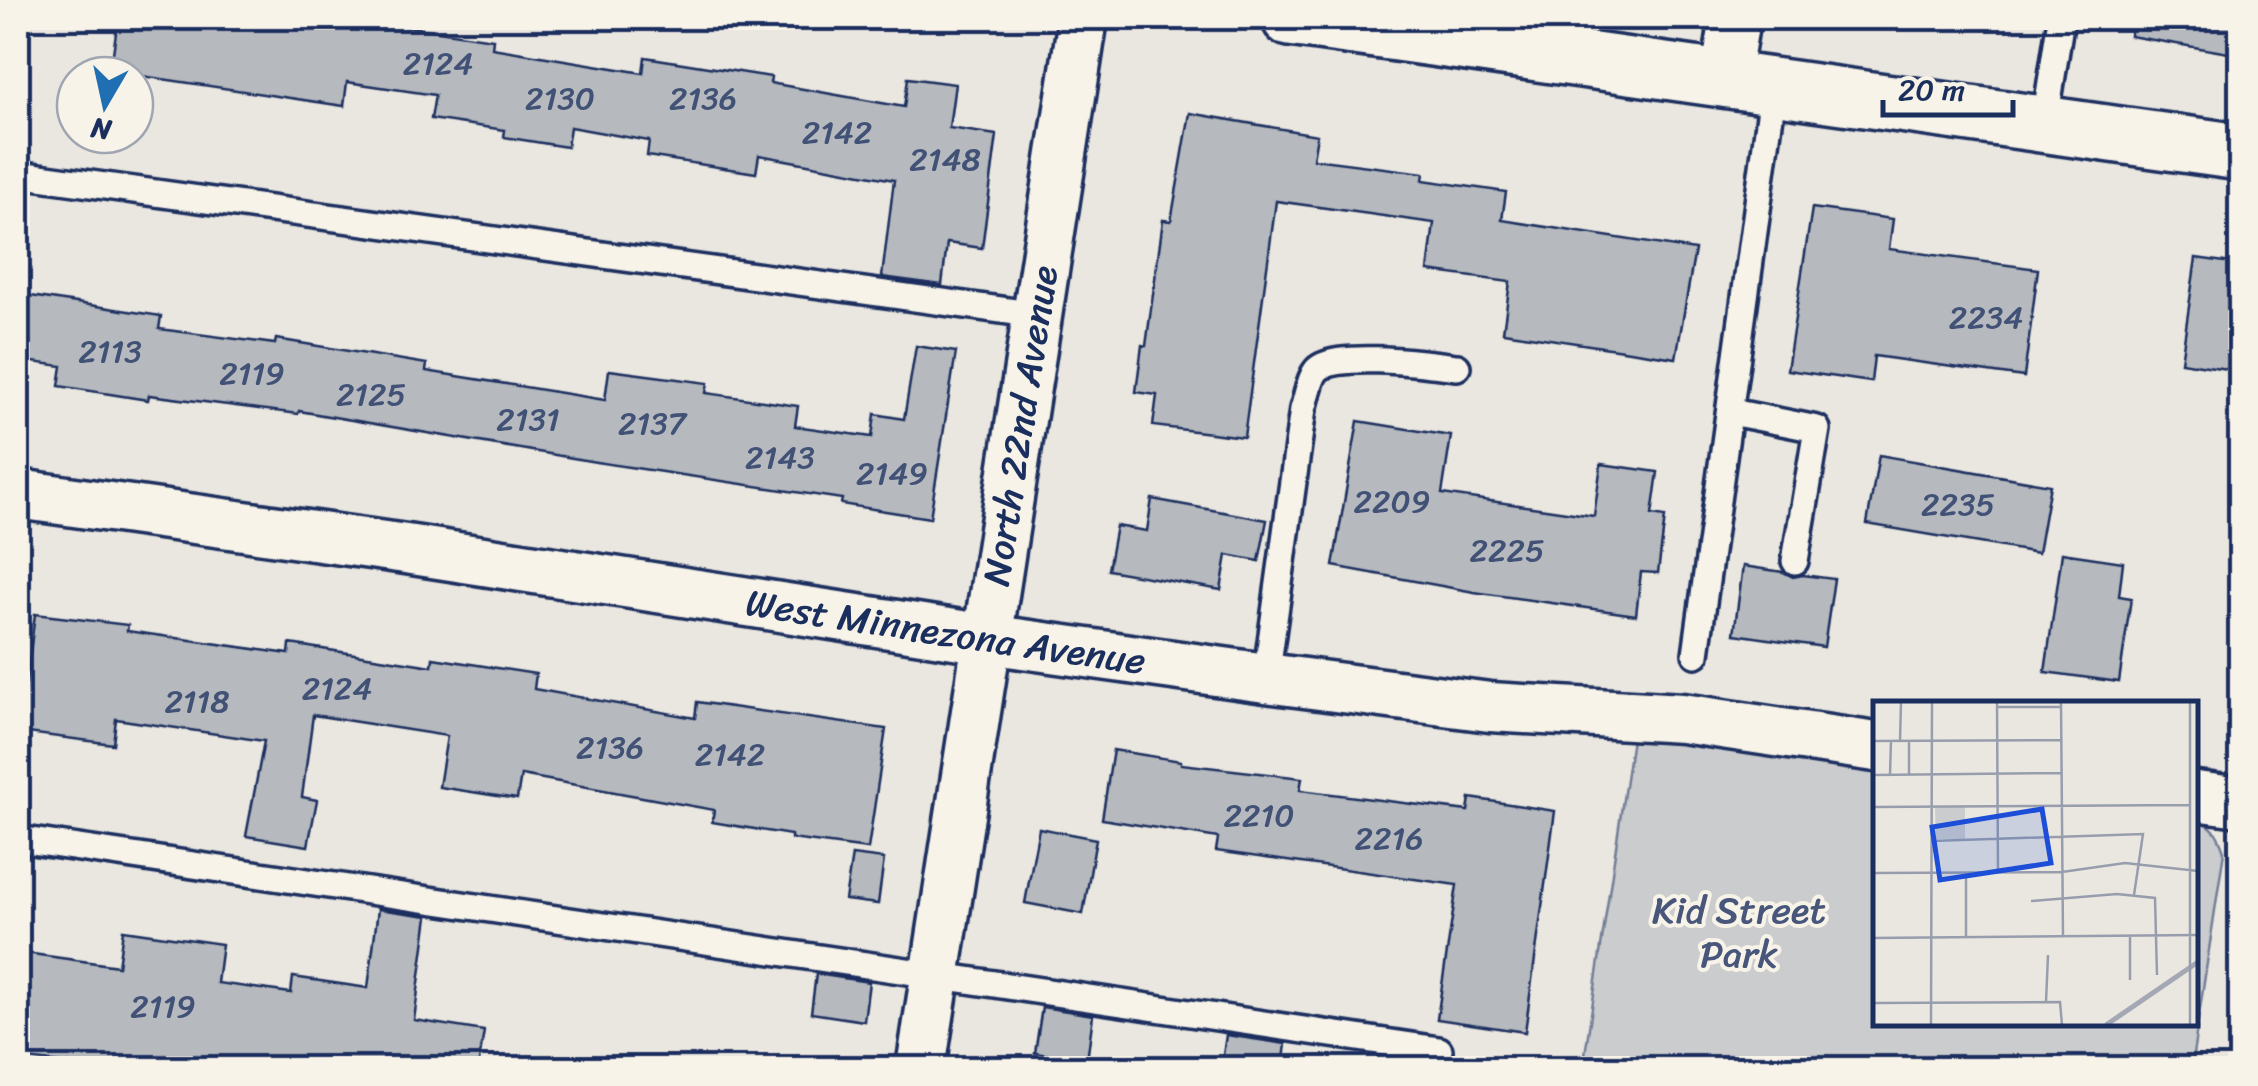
<svg xmlns="http://www.w3.org/2000/svg" width="2258" height="1086" font-family="Sriracha,sans-serif">
  <style>
    .green { fill: #cbcccd; stroke: #737e96; stroke-width: 2.5 }
    .building { fill: #b6babf; stroke: #1b2f5e; stroke-width: 2.5 }
    .lines { fill: none; stroke-linecap: round; stroke-linejoin: round }
    .service-casing { stroke: #1b2f5e; stroke-width: 32 }
    .minor-casing { stroke: #1b2f5e; stroke-width: 55 }
    .tertiary-casing { stroke: #1b2f5e; stroke-width: 62 }
    .service { stroke: #f7f3e8; stroke-width: 25 }
    .minor { stroke: #f7f3e8; stroke-width: 48 }
    .tertiary { stroke: #f7f3e8; stroke-width: 55 }
    .labels { text-anchor: middle; dominant-baseline: central; stroke-width: 8; stroke-linejoin: round; paint-order: stroke }
    .number-label { font-size: 32px; fill: #425276 }
    .street-label { font-size: 38px; fill: #1b2f5e; stroke: #f7f3e8 }
    .park-label { font-size: 38px; fill: #47567a; stroke: #f7f3e8 }
    .inset-river { fill: none; stroke: #a3a8b4; stroke-width: 5 }
    .inset-road { fill: none; stroke: #979dac; stroke-width: 2.5 }
    .view { fill: #1d4ed8; fill-opacity: 0.15; stroke: #1d4ed8; stroke-width: 5 }
    .inset-edge { fill: none; stroke: #1b2f5e; stroke-width: 5 }
  </style>
  <rect width="100%" height="100%" fill="#eae7e0"/>
  <filter id="ink" filterUnits="userSpaceOnUse"><feTurbulence type="fractalNoise" baseFrequency=".01" numOctaves="2"/><feDisplacementMap in="SourceGraphic" scale="20" xChannelSelector="R" yChannelSelector="G"/><feConvolveMatrix kernelMatrix="1 2 1 2 8 2 1 2 1" color-interpolation-filters="sRGB"/></filter>
  <g filter="url(#ink)">
    <path class="green" d="M1633,732L1875,770L1876,1024H2196V819C2213,825 2218,833 2224,851L2191,1068H1583Z"/>
    <path class="building" d="M118,18H349L493,39L492,48L643,73L645,57L771,77L770,83L904,107L908,78L955,84L949,128L997,135L982,248L947,243L942,285L882,277L894,180L759,155L756,173L647,156L649,141L570,127L567,147L504,137L505,130L431,119L435,95L347,82L344,106L135,75H110Z
      M2131,18H2240V55L2130,36Z
      M1190,113L1317,135L1313,159L1424,173L1423,180L1506,192L1502,220L1695,250L1676,358L1503,332L1510,282L1428,271L1434,223L1276,201L1244,437L1153,426L1157,395L1136,392L1142,345L1146,346L1163,220L1171,221Z
      M1812,208L1893,219L1889,249L2038,269L2024,377L1874,356L1871,382L1787,370Z
      M2196,258L2240,264V371L2181,362Z
      M18,294L161,316L159,329L275,344L276,339L427,364L426,371L605,400L609,370L708,383L706,393L798,406L795,426L872,437L875,414L904,419L916,346L956,352L930,518L841,504L842,499L596,462L299,411L298,414L149,395L148,400L59,386L62,366L18,360Z
      M1358,421L1451,436L1442,494L1594,516L1601,464L1658,472L1652,515L1665,517L1658,573L1641,572L1636,615L1474,592L1333,566Z
      M1879,455L2050,485L2038,553L1867,524Z
      M1152,499L1267,520L1259,561L1227,555L1221,590L1108,570L1116,526L1147,531Z
      M2062,553L2123,562L2119,596L2131,598L2119,682L2045,672Z
      M1743,566L1783,572L1793,577L1803,575L1834,579L1824,647L1734,634Z
      M35,614L128,625L127,631L289,654L290,644L432,666L433,658L536,674L534,689L695,718L697,702L886,729L868,849L791,839V835L712,822L714,810L521,775L517,799L439,787L447,736L313,715L302,797L317,800L308,846L246,836L264,741L116,719L113,744L20,732Z
      M1113,750L1181,761V764L1302,778L1300,790L1468,811L1470,798L1555,811L1525,1032L1437,1019L1457,885L1216,851L1218,838L1102,819Z
      M1039,828L1096,839L1083,914L1025,903Z
      M852,855L884,859L878,904L845,900Z
      M378,909L428,916L414,1020L484,1031L478,1068H105L18,1058V952L118,966L123,930L222,944L217,983L291,993L293,977L368,988Z
      M816,974L869,982L864,1021L811,1013Z
      M1042,1007L1093,1015L1087,1061L1035,1053Z
      M1226,1035L1286,1044L1283,1068H1221Z"/>
    <g class="lines">
      <g class="service-casing">
        <path id="service" d="M2044,127L2061,18
          M18,174L1037,315
          M1731,412L1817,429L1795,561
          M1696,654L1774,86
          M1266,678L1303,409C1307,398 1309,380 1316,371C1332,350 1432,364 1457,367
          M18,839L1439,1050"/>
      </g>
      <g class="minor-casing">
        <g id="minor">
          <path d="M1725,79L1735,18"/>
          <path id="s1" d="M18,494L406,549L987,639L1266,678L1490,707L1682,718L1876,747"/>
          <path d="M2196,796L2240,802"/>
          <path id="s2" d="M921,1068L1083,18"/>
        </g>
      </g>
      <g class="tertiary-casing">
        <path id="tertiary" d="M1290,18L2240,152"/>
      </g>
      <use href="#service" class="service"/>
      <use href="#minor" class="minor"/>
      <use href="#tertiary" class="tertiary"/>
    </g>
  </g>
  <g class="labels">
    <g class="number-label">
      <text x="438" y="63">2124</text>
      <text x="560" y="98">2130</text>
      <text x="703" y="98">2136</text>
      <text x="837" y="132">2142</text>
      <text x="945" y="159">2148</text>
      <text x="1986" y="317">2234</text>
      <text x="110" y="351">2113</text>
      <text x="252" y="373">2119</text>
      <text x="371" y="394">2125</text>
      <text x="528" y="419">2131</text>
      <text x="652" y="423">2137</text>
      <text x="780" y="457">2143</text>
      <text x="892" y="473">2149</text>
      <text x="1392" y="501">2209</text>
      <text x="1958" y="504">2235</text>
      <text x="1507" y="550">2225</text>
      <text x="337" y="688">2124</text>
      <text x="197" y="701">2118</text>
      <text x="610" y="747">2136</text>
      <text x="730" y="754">2142</text>
      <text x="1259" y="815">2210</text>
      <text x="1389" y="838">2216</text>
      <text x="163" y="1006">2119</text>
    </g>
    <g class="street-label">
      <text stroke="none"><textPath href="#s2" startOffset="650">North 22nd Avenue</textPath></text>
      <text stroke="none"><textPath href="#s1" startOffset="938">West Minnezona Avenue</textPath></text>
    </g>
    <g class="park-label">
      <text x="1739" y="910">Kid Street<tspan x="1739" dy="44">Park</tspan></text>
    </g>
  </g>
  <g transform="translate(1873 701)">
    <rect width="325" height="325" fill="#eae7e0"/>
    <path d="M92,106V138H63L62,107Z" fill="#cbcccd"/>
    <path class="inset-river" d="M233,324L325,261"/>
    <path class="inset-road" d="M124,1L125,171M188,1L190,236M124,6H188M0,40L188,39M27,40L28,1M36,40V73M17,73L18,40M0,74L188,72M0,106L316,104M59,140L270,133L261,194M93,171V236M0,172L189,171L252,162L325,170M158,200L244,193L282,197L284,274M257,236V279M0,237L325,234M173,301L175,254M0,302L187,301L189,324M58,324L59,1M317,324V1"/>
    <path class="view" d="M169,108L178,162L67,179L59,126Z"/>
    <rect width="325" height="325" class="inset-edge"/>
  </g>
  <rect width="2258" height="1086" fill="none" stroke="#f7f3e8" stroke-width="60"/>
  <rect x="30" y="30" width="2198" height="1026" fill="none" stroke="#1b2f5e" stroke-width="4" filter="url(#ink)"/>
  <g transform="translate(105 105) rotate(189)"><circle r="48" fill="#f7f3e8" stroke="#9fa5b1" stroke-width="2.5"/>
  <path d="M0-8L18 38L0 25L-18 38Z" fill="#1f6fb2"/>
  <text y="-15" font-size="28" font-weight="bold" text-anchor="middle" fill="#1b2f5e">N</text>
  </g>
  <path d="M1883 100v15h130v-15" fill="none" stroke="#1b2f5e" stroke-width="5"/>
  <text x="1898" y="100" font-size="30" fill="#1b2f5e" stroke="#f7f3e8" stroke-width="8" paint-order="stroke">20 m</text>
</svg>
